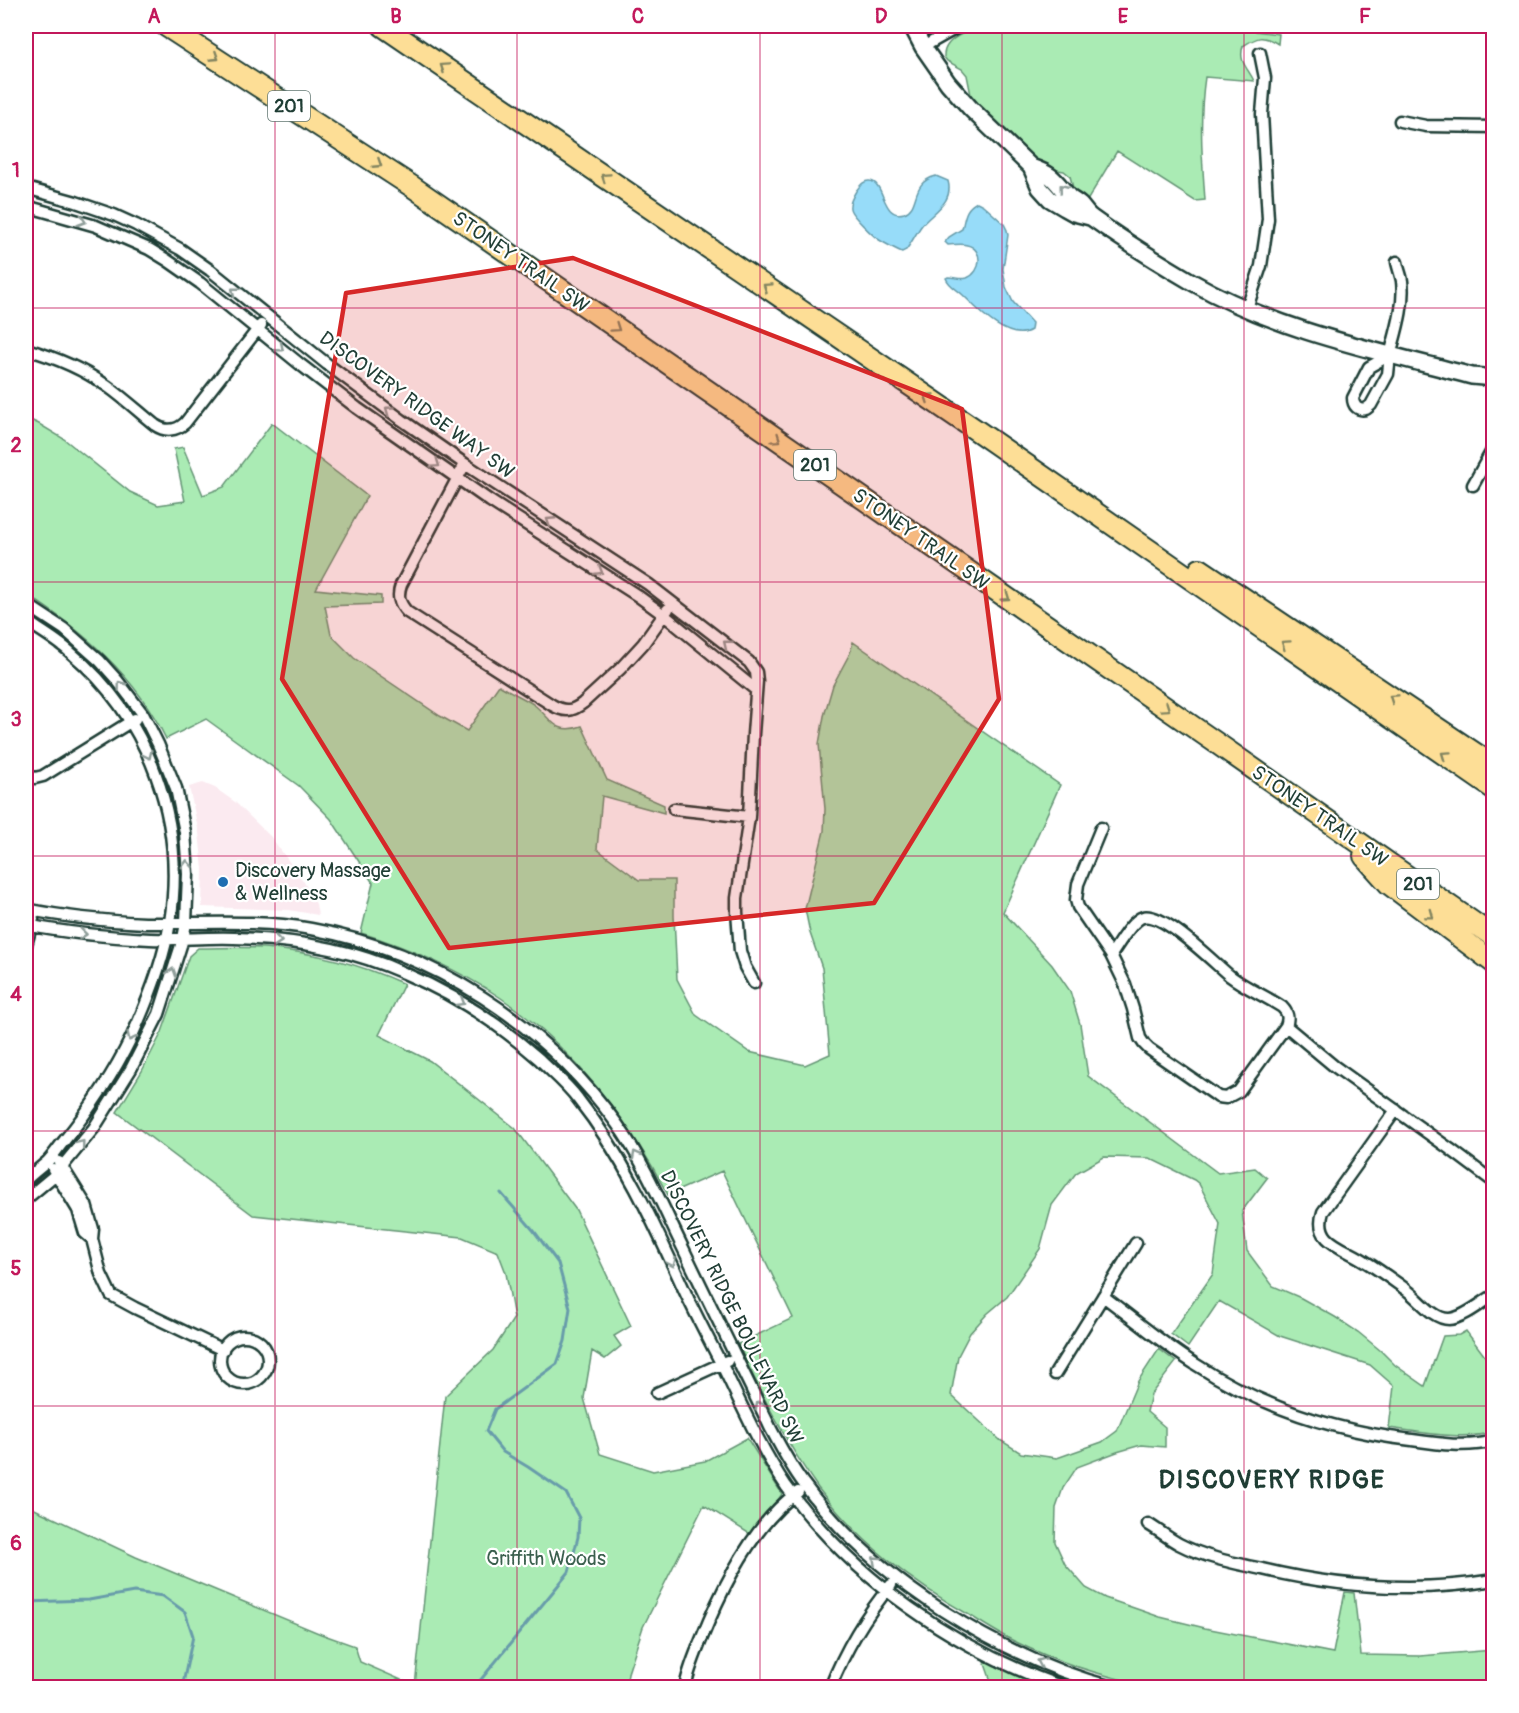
<svg xmlns="http://www.w3.org/2000/svg" width="1519" height="1713" font-family="Pangolin,sans-serif">
  <style>
    .built { fill: #fbeaf0 }
    .green { fill: #aaebb4; stroke: #649474; stroke-width: 1.5 }
    .water { fill: #97dcf9; stroke: #679caa; stroke-width: 1.5 }
    .lines { fill: none; stroke-linecap: round; stroke-linejoin: round }
    .stream { stroke: #679caa; stroke-width: 3 }
    .street-casing { stroke: #1f3d34; stroke-width: 15 }
    .secondary-casing { stroke: #1f3d34; stroke-width: 20 }
    .highway-casing { stroke: #1f3d34; stroke-width: 24 }
    .street { stroke: #fff; stroke-width: 10 }
    .secondary { stroke: #fff; stroke-width: 15 }
    .highway { stroke: #fdde96; stroke-width: 20 }
    .oneway { stroke: #838560 }
    .oneway2 { stroke: #8f9e9a }
    .marked { fill: #d62828; fill-opacity: 0.2; stroke: #d62828; stroke-width: 4.5; stroke-linejoin: round }
    .grid { fill: none; stroke: #c2185b; stroke-width: 1.5; stroke-opacity: 0.55 }
    .poi-dot { fill: #1f6fb2; stroke: #fff; stroke-width: 2 }
    .labels { text-anchor: middle; dominant-baseline: central; stroke-width: 4.5; stroke-linejoin: round; paint-order: stroke }
    .shield { fill: #fff; stroke: #627771; stroke-width: 1.5 }
    .shield-label { font-size: 18px; font-weight: bold; fill: #1f3d34 }
    .street-label { font-size: 20px; fill: #1f3d34; stroke: #fff }
    .poi-label { font-size: 20px; fill: #1f3d34; stroke: #fff; text-anchor: start }
    .park-label { font-size: 20px; fill: #3b604e; stroke: #fff }
    .district-label { font-size: 26px; font-weight: bold; letter-spacing: 1.5px; fill: #1f3d34; stroke: #fff }
    .neatline { fill: none; stroke: #c2185b; stroke-width: 2 }
    .grid-label { font-size: 20px; text-anchor: middle; font-weight: bold; fill: #c2185b }
  </style>
  <rect width="100%" height="100%" fill="#fff"/>
  <filter id="ink" filterUnits="userSpaceOnUse"><feTurbulence type="fractalNoise" baseFrequency=".0167" numOctaves="2"/><feDisplacementMap in="SourceGraphic" scale="12" xChannelSelector="R" yChannelSelector="G"/><feConvolveMatrix kernelMatrix="1 2 1 2 8 2 1 2 1" color-interpolation-filters="sRGB"/></filter>
  <g filter="url(#ink)">
    <path class="built" d="M203,783L215,788L235,802L271,837L304,882L316,904L318,915L289,910L202,907L203,869L199,833L189,787Z"/>
    <path class="green" d="M992,26L1065,27L1083,26H1213L1279,34L1278,44C1262,34 1257,37 1243,46C1238,62 1248,68 1254,81L1205,77C1199,118 1202,158 1205,200L1195,201L1117,151L1087,201L1074,192L1070,176L1064,171L1045,168L978,105L971,95L967,75L962,69L947,61L944,57C943,36 975,28 992,26Z
      M26,418L39,424L64,439L130,492L158,505L185,501L174,449L183,447L203,495L224,487L272,423L367,496L316,589L381,596V604L325,606L331,635L354,658L440,716L467,731L499,685C510,692 522,697 533,704C551,717 554,736 582,726L607,780L664,805V813L602,796L597,849L639,880H674V916L677,979L696,1015L749,1052L805,1065L830,1054L822,968L810,933L805,909L824,831L825,809L819,744L824,716L833,685L850,653L853,642L1060,785L1003,912L1052,965L1070,991L1080,1024L1088,1076L1218,1173L1255,1168L1267,1178L1242,1211L1247,1251L1273,1286L1301,1298L1335,1317L1358,1332L1381,1351L1395,1365L1425,1386L1443,1336L1459,1335L1466,1331L1493,1367V1432C1463,1441 1421,1432 1389,1428L1394,1386L1370,1365L1280,1336L1219,1301L1188,1347L1171,1334L1213,1274L1220,1224L1199,1184L1194,1180L1149,1158L1104,1157L1076,1173L1052,1205L1040,1249L1007,1297L987,1314L970,1333L958,1356L951,1395L1000,1440L1021,1453L1057,1458L1102,1442L1117,1431L1138,1381L1159,1349L1176,1362L1151,1394L1147,1412L1165,1427V1447L1141,1445L1117,1452L1077,1467L1063,1488L1056,1508L1055,1542L1065,1564L1086,1588L1105,1598L1160,1617L1205,1628L1333,1653L1345,1592L1354,1593L1361,1655L1420,1656L1493,1650V1683L1441,1688L1153,1687C1106,1677 1058,1663 1014,1641C999,1634 985,1625 971,1616C911,1582 860,1543 818,1488C786,1443 761,1394 738,1344L793,1318L722,1171L668,1195C629,1120 572,1047 501,998C461,971 408,947 361,933L373,883L331,819L299,786L206,719L166,739C136,676 83,631 26,594Z
      M198,948C220,948 242,947 264,948C313,952 360,964 404,984L379,1035L430,1061L515,1128L576,1210L631,1326L614,1336L621,1346L605,1359L592,1351L584,1398L600,1454L653,1471L705,1461L747,1438L782,1494L753,1536L704,1505L643,1627L628,1673L626,1687L26,1688V1505L136,1557L321,1634L355,1646L360,1662L415,1686L445,1396L493,1350L514,1318L506,1273L498,1252L462,1237L253,1215L117,1112L142,1071L162,1032L189,956Z
      M983,1658L1018,1676L1045,1687H993Z"/>
    <path class="water" d="M936,176L948,181C954,202 934,211 922,225C916,233 912,242 906,250L902,252C895,249 888,245 881,241C875,238 850,214 850,208C849,203 853,196 856,191C860,186 864,180 870,181C885,182 882,220 904,213C921,207 909,183 936,176Z
      M977,202L983,205L1004,224L1007,230L1008,235L1003,269L1006,287L1013,302L1032,323L1031,330C1009,344 977,309 963,295C957,289 949,286 946,278L948,277C955,277 960,280 967,278C982,272 984,249 967,245C961,243 954,245 948,245L945,242L949,237L962,229C965,217 965,208 977,202Z"/>
    <g class="lines">
      <path class="stream" d="M26,1602L89,1600L134,1592L163,1596L185,1612L193,1636L182,1688
        M474,1688L569,1572L578,1537L579,1518L566,1493L528,1467L503,1452L486,1431L495,1409L557,1364L565,1341L570,1308L558,1263L534,1231L501,1193"/>
      <g class="street-casing">
        <path id="street" d="M923,47L960,26
          M1400,121L1426,126L1494,127
          M26,188L76,202L114,215L136,225L180,249L210,270L327,364L402,420L465,464L648,584L749,662L756,672L757,681L753,734L749,817L737,898V912L740,951L745,967L754,983
          M26,206L96,226L149,249L167,260L200,283L301,365L357,408L490,501L638,596L664,615L756,690
          M1247,308L1261,266L1268,219L1262,114L1265,78L1260,53
          M26,349C54,357 83,369 107,386C124,398 139,412 155,425C165,432 176,431 185,423L261,325
          M1390,355L1388,374L1371,405L1366,409C1358,411 1353,406 1353,398L1369,367Z
          M1390,355C1396,332 1405,305 1402,281C1401,275 1398,268 1397,262
          M465,464L401,585C397,596 399,603 407,612L552,705C564,712 572,712 583,703L620,669L643,644L668,609
          M1473,485L1494,447
          M26,604L64,629L100,661L117,680L143,714L158,744L176,788L185,832L188,874L186,923L183,939L159,1014L131,1069L94,1128L56,1174L26,1199
          M26,621C41,631 57,640 70,652C149,718 186,821 170,922C164,960 147,1003 131,1038C113,1075 90,1109 64,1141C58,1148 53,1156 47,1162C40,1168 32,1174 26,1180
          M26,776L35,778L43,776L135,719
          M674,809L749,817
          M1101,828L1078,884L1076,900L1078,907L1111,955L1125,984L1133,1009L1140,1038L1144,1044L1149,1049L1214,1094L1218,1097L1226,1098L1239,1091L1286,1026C1289,1018 1288,1013 1282,1007C1265,996 1246,988 1230,976C1214,963 1163,911 1143,917C1132,920 1118,945 1111,955
          M26,909C64,917 105,921 145,923C201,924 256,919 311,929C433,951 545,1024 617,1124C644,1162 663,1207 683,1248C712,1309 742,1369 771,1429C781,1448 791,1467 804,1484C873,1579 1002,1659 1116,1688
          M26,925C67,933 109,937 150,939C178,940 206,937 234,938C292,939 351,949 404,973C454,994 498,1023 539,1059C552,1072 567,1084 578,1099C625,1158 655,1226 686,1294C698,1319 711,1344 724,1369C743,1408 761,1449 786,1486C853,1580 957,1650 1065,1688
          M26,945L33,919
          M1286,1026L1334,1066L1450,1149L1494,1182
          M1396,1110L1323,1212C1320,1221 1320,1230 1327,1238C1335,1247 1355,1254 1366,1262C1381,1271 1394,1281 1408,1291C1420,1300 1433,1319 1449,1319C1462,1319 1483,1302 1494,1295
          M59,1162L86,1205L93,1229L92,1239L101,1274L111,1295L135,1308L223,1350
          M53,1169L78,1210L85,1233L92,1239
          M1103,1296C1134,1319 1163,1344 1195,1364C1261,1407 1334,1431 1412,1440C1439,1444 1467,1448 1494,1441
          M220 1360a24 24 0 1 1 48 0a24 24 0 1 1-48 0Z
          M1055,1374L1136,1243
          M657,1393L727,1361
          M1148,1524C1158,1530 1168,1538 1179,1544C1204,1557 1233,1563 1262,1569C1337,1587 1416,1593 1494,1580
          M685,1688C688,1671 695,1655 701,1640C721,1590 754,1523 798,1492
          M830,1688C845,1650 865,1616 891,1585"/>
      </g>
      <g class="secondary-casing">
        <path id="secondary" d="M912,26L923,47L948,83L971,109L1031,167L1040,188L1050,199L1065,208L1074,213L1090,217
          M1031,167C1054,175 1054,180 1069,197C1072,200 1077,202 1080,205C1084,209 1087,215 1092,218C1124,241 1158,262 1192,282C1278,331 1377,351 1472,376L1494,378"/>
      </g>
      <g class="highway-casing">
        <path id="highway" d="M166,26L413,187L1218,744L1494,937
          M383,26L976,430L1494,789
          M1200,569L1494,766
          M1364,856L1389,884L1494,963"/>
      </g>
      <use href="#street" class="street"/>
      <use href="#secondary" class="secondary"/>
      <use href="#highway" class="highway"/>
    </g>
    <defs><path id="oneway-chevron" d="M-2-3.5L2.5 0L-2 3.5" fill="none" stroke-width="1.6" stroke-linecap="round" stroke-linejoin="round" transform="scale(1.5)"/></defs>
    <g class="oneway">
      <use href="#oneway-chevron" transform="translate(215 57) rotate(33)"/>
      <use href="#oneway-chevron" transform="translate(444 67) rotate(-146)"/>
      <use href="#oneway-chevron" transform="translate(378 164) rotate(33)"/>
      <use href="#oneway-chevron" transform="translate(605 177) rotate(-146)"/>
      <use href="#oneway-chevron" transform="translate(767 287) rotate(-146)"/>
      <use href="#oneway-chevron" transform="translate(616 328) rotate(35)"/>
      <use href="#oneway-chevron" transform="translate(928 397) rotate(-146)"/>
      <use href="#oneway-chevron" transform="translate(777 439) rotate(35)"/>
      <use href="#oneway-chevron" transform="translate(1006 597) rotate(35)"/>
      <use href="#oneway-chevron" transform="translate(1285 644) rotate(-145)"/>
      <use href="#oneway-chevron" transform="translate(1393 698) rotate(-146)"/>
      <use href="#oneway-chevron" transform="translate(1166 708) rotate(35)"/>
      <use href="#oneway-chevron" transform="translate(1445 755) rotate(-145)"/>
      <use href="#oneway-chevron" transform="translate(1430 915) rotate(37)"/>
    </g>
    <g class="oneway2">
      <use href="#oneway-chevron" transform="translate(1063 188) rotate(-129)"/>
      <use href="#oneway-chevron" transform="translate(82 221) rotate(18)"/>
      <use href="#oneway-chevron" transform="translate(235 291) rotate(-141)"/>
      <use href="#oneway-chevron" transform="translate(280 348) rotate(39)"/>
      <use href="#oneway-chevron" transform="translate(389 410) rotate(-144)"/>
      <use href="#oneway-chevron" transform="translate(436 464) rotate(35)"/>
      <use href="#oneway-chevron" transform="translate(550 521) rotate(-147)"/>
      <use href="#oneway-chevron" transform="translate(599 571) rotate(31)"/>
      <use href="#oneway-chevron" transform="translate(727 644) rotate(-141)"/>
      <use href="#oneway-chevron" transform="translate(121 685) rotate(-127)"/>
      <use href="#oneway-chevron" transform="translate(148 755) rotate(65)"/>
      <use href="#oneway-chevron" transform="translate(187 864) rotate(-92)"/>
      <use href="#oneway-chevron" transform="translate(83 934) rotate(6)"/>
      <use href="#oneway-chevron" transform="translate(278 941) rotate(6)"/>
      <use href="#oneway-chevron" transform="translate(172 972) rotate(-72)"/>
      <use href="#oneway-chevron" transform="translate(461 1002) rotate(31)"/>
      <use href="#oneway-chevron" transform="translate(131 1037) rotate(116)"/>
      <use href="#oneway-chevron" transform="translate(81 1144) rotate(-51)"/>
      <use href="#oneway-chevron" transform="translate(636 1155) rotate(-119)"/>
      <use href="#oneway-chevron" transform="translate(672 1263) rotate(65)"/>
      <use href="#oneway-chevron" transform="translate(759 1405) rotate(-116)"/>
      <use href="#oneway-chevron" transform="translate(876 1560) rotate(-138)"/>
      <use href="#oneway-chevron" transform="translate(1041 1662) rotate(-156)"/>
    </g>
  </g>
  <path class="marked" d="M573,258L962,409L999,699L874,903L449,948L282,679L346,293Z"/>
  <path class="grid" d="M275,26V1688M517,26V1688M760,26V1688M1002,26V1688M1244,26V1688M26,308H1494M26,582H1494M26,856H1494M26,1131H1494M26,1406H1494"/>
  <circle class="poi-dot" cx="223" cy="882" r="6"/>
  <g class="labels">
    <g class="shield">
      <rect x="268" y="91" width="42" height="30" rx="4.5"/>
      <rect x="794" y="450" width="42" height="30" rx="4.5"/>
      <rect x="1397" y="869" width="42" height="30" rx="4.5"/>
    </g>
    <g class="shield-label">
      <text x="289" y="106">201</text>
      <text x="815" y="465">201</text>
      <text x="1418" y="884">201</text>
    </g>
    <g class="street-label">
      <text transform="translate(521 262) rotate(35)">STONEY TRAIL SW</text>
      <text transform="translate(417 405) rotate(36)">DISCOVERY RIDGE WAY SW</text>
      <text transform="translate(921 539) rotate(35)">STONEY TRAIL SW</text>
      <text transform="translate(1320 816) rotate(35)">STONEY TRAIL SW</text>
      <text transform="translate(732 1307) rotate(64)">DISCOVERY RIDGE BOULEVARD SW</text>
    </g>
    <g class="poi-label">
      <text x="235" y="870">Discovery Massage<tspan x="235" dy="23">&amp; Wellness</tspan></text>
    </g>
    <g class="park-label">
      <text x="546" y="1558">Griffith Woods</text>
    </g>
    <g class="district-label">
      <text x="1272" y="1480">DISCOVERY RIDGE</text>
    </g>
  </g>
  <rect width="1519" height="1713" fill="none" stroke="#fff" stroke-width="66"/>
  <rect x="33" y="33" width="1453" height="1647" class="neatline"/>
  <g class="grid-label">
    <text x="154" y="23">A</text>
    <text x="396" y="23">B</text>
    <text x="638" y="23">C</text>
    <text x="881" y="23">D</text>
    <text x="1123" y="23">E</text>
    <text x="1365" y="23">F</text>
    <text x="16" y="177">1</text>
    <text x="16" y="452">2</text>
    <text x="16" y="726">3</text>
    <text x="16" y="1001">4</text>
    <text x="16" y="1275">5</text>
    <text x="16" y="1550">6</text>
  </g>
</svg>
